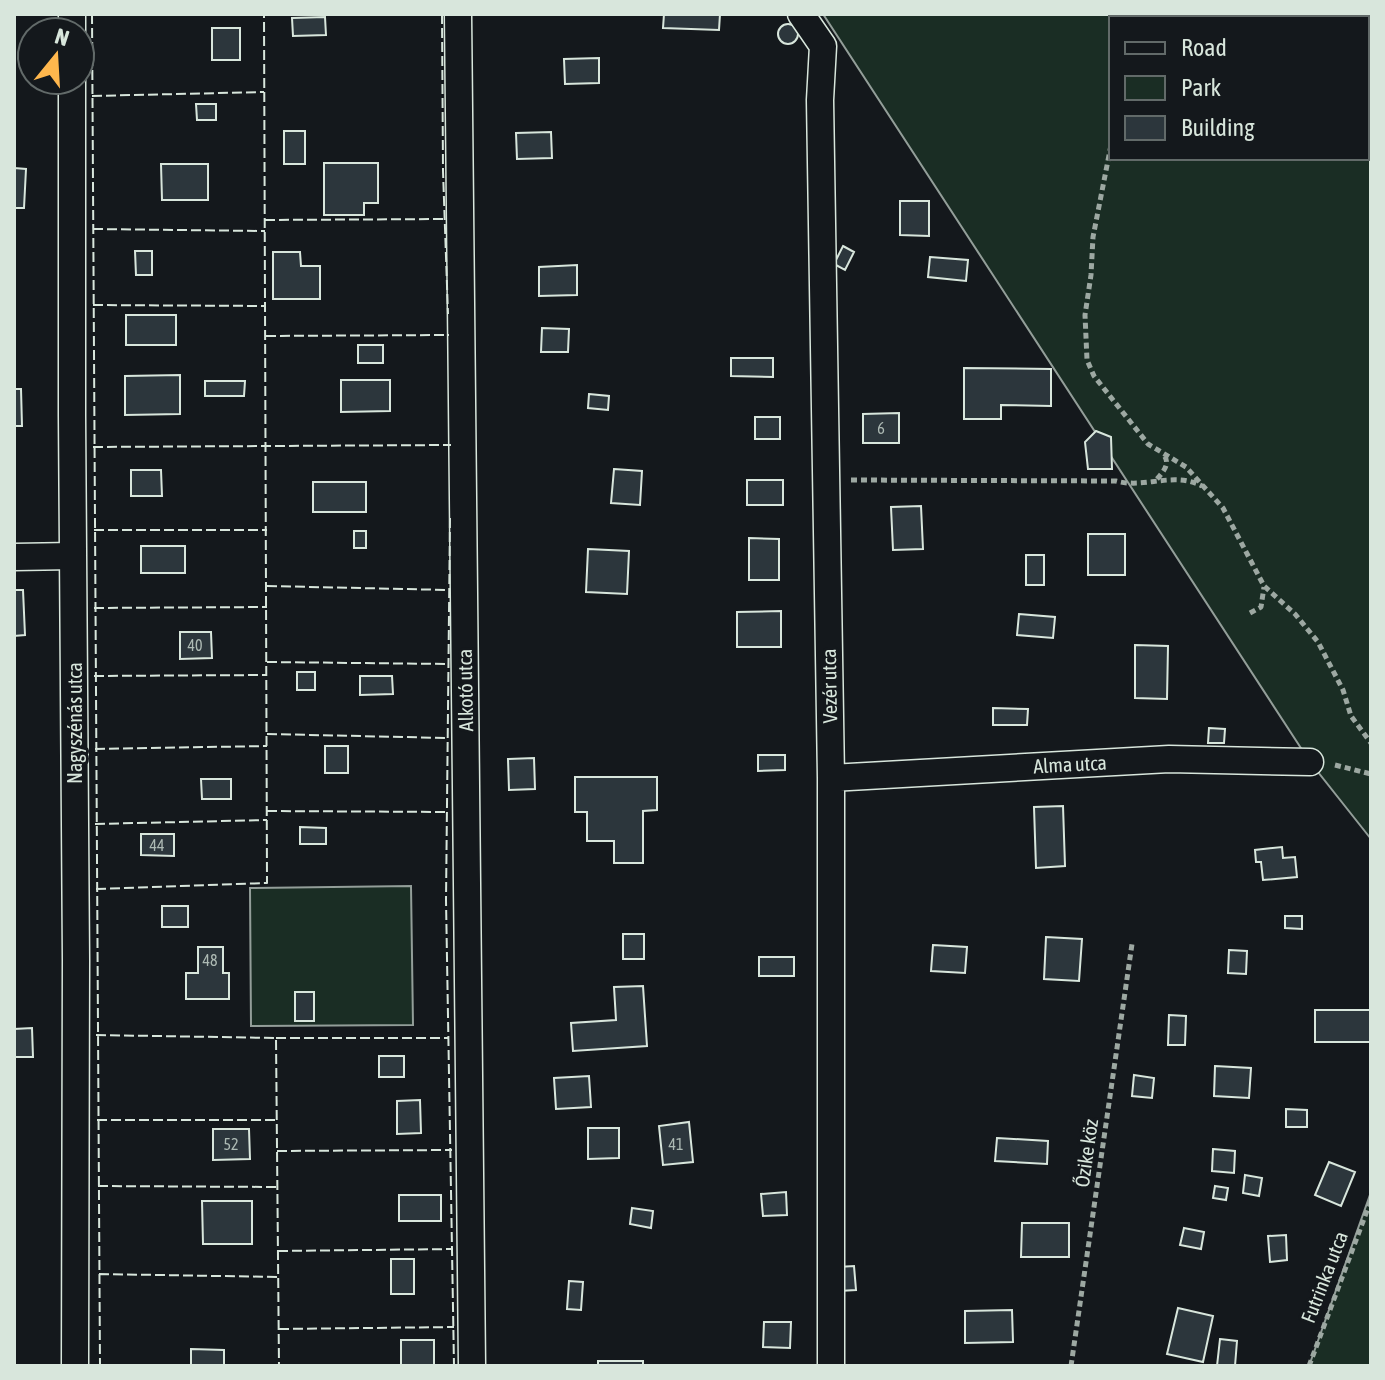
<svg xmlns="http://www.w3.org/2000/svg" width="1385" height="1380" font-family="'Asap Condensed',sans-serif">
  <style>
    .green { fill: #1a2d24; stroke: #939e99; stroke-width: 2; fill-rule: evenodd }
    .building { fill: #2c363c; stroke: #d8e6dc; stroke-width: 2 }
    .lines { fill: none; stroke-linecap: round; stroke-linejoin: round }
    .street-casing { stroke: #d8e6dc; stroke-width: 29 }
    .path { stroke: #9da8a2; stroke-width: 5; stroke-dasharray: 6 4; stroke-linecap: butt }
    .street { stroke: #14181c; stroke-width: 26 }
    .fence { stroke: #d8e6dc; stroke-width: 2; stroke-dasharray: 10 4; stroke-linecap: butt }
    .labels { text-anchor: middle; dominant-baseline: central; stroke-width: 6; stroke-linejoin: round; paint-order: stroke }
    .number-label { font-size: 16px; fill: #adbab4 }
    .street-label { font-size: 20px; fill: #d8e6dc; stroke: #14181c }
  </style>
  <rect width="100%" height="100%" fill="#14181c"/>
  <path class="green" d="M823,14H1371V839L1310,762ZM1111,18H1367V158H1111Z
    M411,886L413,1025L251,1026L250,888Z
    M1371,1192V1366H1309Z"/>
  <path class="building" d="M664,14H720L719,30L663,28Z
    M325,17L326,35L293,36L292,18Z
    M778 34a10 10 0 1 1 20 0a10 10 0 1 1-20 0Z
    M212,28H240V60H212Z
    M599,58V83L565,84L564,59Z
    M196,104H216V120H197Z
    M284,131H305V164H284Z
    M551,132L552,158L517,159L516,133Z
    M324,163H378V203H364V215H324Z
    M161,164H208V200H162Z
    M14,168L26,169L24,208H14Z
    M900,201H929V236L900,235Z
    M843,246L854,252L845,270L834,264Z
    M135,251H152V275H136Z
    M273,252H300L301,266H320V299H273Z
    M930,257L968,260L966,281L928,277Z
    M577,265V295L539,296V267Z
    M126,315H176V345H126Z
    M542,328L569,329L568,352H541Z
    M358,345H383V363H358Z
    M731,358H773V377L731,376Z
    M964,368L1051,369V406L1001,405V419H964Z
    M180,375V414L125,415V376Z
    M341,380H390V411L341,412Z
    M205,381H245L244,396H205Z
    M14,389H21L22,426H14Z
    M589,394L609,396L608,410L588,408Z
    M899,413V443H863V414Z
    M755,417H780V439H755Z
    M1096,431L1111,437L1112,469H1088L1085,442Z
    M614,469L642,471L640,505L611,503Z
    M131,470H161L162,496H131Z
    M747,480H783V505H747Z
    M313,482H366V512H313Z
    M921,506L923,549L893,550L891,507Z
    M354,531H366V548H354Z
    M1088,534H1125V575H1088Z
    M749,538L779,539V580H749Z
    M141,546H185V573H141Z
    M588,549L629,551L627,594L586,592Z
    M1026,555H1044V585H1026Z
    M14,590H23L25,635L14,636Z
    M781,611V647H737V612Z
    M1019,614L1055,617L1053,638L1017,635Z
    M180,632H211L212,658L180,659Z
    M1135,645L1168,646L1167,699L1135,698Z
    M297,672H315V690H297Z
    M360,676H392L393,694L360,695Z
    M993,708L1028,709L1027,725H993Z
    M1209,728L1225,729L1224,743H1208Z
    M325,746H348V773H325Z
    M758,755H785V770L758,771Z
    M534,758L535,789L509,790L508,759Z
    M575,777H657V810L643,811V863H614V841H587V812H575Z
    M201,779H231V799H202Z
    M1063,806L1065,866L1036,868L1034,807Z
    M300,827L326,828V844H300Z
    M141,834H174V856L141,855Z
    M1282,847L1283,858L1295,857L1297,877L1263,880L1261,862H1256L1255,850Z
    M162,906H188V927H162Z
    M1285,916H1302V929L1285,928Z
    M623,934H644V959H623Z
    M1046,937L1082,939L1079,981L1044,979Z
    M933,945L967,947L965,973L931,971Z
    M198,947H223V973H229V999H186V973H198Z
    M1229,950L1247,951L1246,974L1228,973Z
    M759,957H794V976H759Z
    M643,986L647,1046L573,1051L571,1023L616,1020L614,987Z
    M295,992H314V1021H295Z
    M1315,1010H1371V1042H1315Z
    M1169,1015L1186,1016L1185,1045H1168Z
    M32,1028L33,1057H14V1029Z
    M379,1056H404V1077H379Z
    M1215,1066L1251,1068L1249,1098L1214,1096Z
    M1134,1075L1154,1078L1152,1098L1132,1096Z
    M589,1076L591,1107L556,1109L554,1078Z
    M420,1100L421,1133L397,1134V1101Z
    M1286,1109L1307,1110V1127H1286Z
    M689,1122L693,1162L663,1165L659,1126Z
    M588,1128H619V1158L588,1159Z
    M213,1129H249L250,1159L213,1160Z
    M997,1138L1048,1141L1047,1164L995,1161Z
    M1213,1149L1235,1151L1234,1173L1212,1171Z
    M1329,1162L1355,1172L1341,1206L1315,1195Z
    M1245,1175L1262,1178L1259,1196L1243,1193Z
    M1215,1186L1228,1188L1226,1200L1213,1198Z
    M786,1192L787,1215L763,1216L761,1194Z
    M399,1195H441V1221H399Z
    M202,1201H252V1244H203Z
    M632,1208L653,1211L651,1228L630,1224Z
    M1022,1223H1069V1257H1021Z
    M1184,1228L1204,1232L1201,1249L1180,1245Z
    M1286,1235L1287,1260L1270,1262L1268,1236Z
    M391,1259H414V1294H391Z
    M854,1266L856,1290L839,1291L838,1267Z
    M569,1281L583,1282L581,1310L567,1309Z
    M1178,1308L1213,1316L1203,1362L1167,1354Z
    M1012,1310L1013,1342L965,1343V1311Z
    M764,1322H791L790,1348L763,1347Z
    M1220,1339L1237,1341L1235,1366H1217Z
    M401,1340H434V1366H401Z
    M191,1349L224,1350V1366H191Z
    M598,1361H643V1366H598Z"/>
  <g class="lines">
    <g class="street-casing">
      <path id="street" d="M72,14V32
        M458,14L472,1366
        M801,14L823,46L820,100L831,778V1366
        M72,80V415L76,960L75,1366
        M14,557L73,556
        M831,778L1169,759L1310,762"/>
    </g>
    <path class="path" d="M1149,14V18
      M1111,145L1093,237L1091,275L1085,315L1087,360L1094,376L1148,444L1186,467L1223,508L1264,586L1295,614L1318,642L1343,690L1351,716L1371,743
      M1157,479C1164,471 1171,463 1163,454
      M851,480L1116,481C1145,489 1173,471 1202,486
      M1250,613L1261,607L1264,587
      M1335,765L1371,774
      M1071,1366L1132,944
      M1309,1366L1371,1200"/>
    <use href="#street" class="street"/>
    <path class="fence" d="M92,14L100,1366
      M442,14L443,171L448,314
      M92,96L264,92
      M265,220L445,219
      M93,229L265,231
      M93,305L266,306
      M266,336L449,335
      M93,447L451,445
      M450,518L446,900L454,1366
      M94,530H267
      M267,586L449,590
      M94,608L267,607
      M267,662L448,664
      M94,676L266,675
      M267,734L447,738
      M95,749L267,746
      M267,811L447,812
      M95,824L267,820
      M96,889L267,883L264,14
      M96,1035L276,1038L279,1366
      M276,1038H449
      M97,1120H276
      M277,1151L452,1150
      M98,1186L277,1187
      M278,1251L453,1249
      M99,1274L278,1277
      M279,1329L454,1327"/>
  </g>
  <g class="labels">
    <g class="number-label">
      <text x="881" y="428">6</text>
      <text x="195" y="645">40</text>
      <text x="157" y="845">44</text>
      <text x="210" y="960">48</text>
      <text x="231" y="1144">52</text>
      <text x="676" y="1144">41</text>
    </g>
    <g class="street-label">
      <text transform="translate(829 686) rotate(-91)">Vezér utca</text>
      <text transform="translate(465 690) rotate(-91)">Alkotó utca</text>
      <text transform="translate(74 723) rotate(-90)">Nagyszénás utca</text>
      <text transform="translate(1070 764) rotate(-3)">Alma utca</text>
      <text transform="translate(1086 1153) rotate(-82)">Őzike köz</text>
      <text transform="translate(1324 1277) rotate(-69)">Futrinka utca</text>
    </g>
  </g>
  <rect width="1385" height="1380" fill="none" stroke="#d8e6dc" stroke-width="32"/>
  <rect x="1109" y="16" width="260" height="144" fill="#14181c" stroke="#626a69" stroke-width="2"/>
  <rect x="1125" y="42" width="40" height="12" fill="#14181c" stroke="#626a69" stroke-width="2"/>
  <text x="1181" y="56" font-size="24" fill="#d8e6dc">Road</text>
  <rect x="1125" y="76" width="40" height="24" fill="#1a2d24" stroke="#626a69" stroke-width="2"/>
  <text x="1181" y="96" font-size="24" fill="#d8e6dc">Park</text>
  <rect x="1125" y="116" width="40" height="24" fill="#2c363c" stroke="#626a69" stroke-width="2"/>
  <text x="1181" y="136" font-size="24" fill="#d8e6dc">Building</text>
  <g transform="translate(56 56) rotate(18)"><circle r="38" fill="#14181c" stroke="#626a69" stroke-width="2"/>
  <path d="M0-6L14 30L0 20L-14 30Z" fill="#ffb74d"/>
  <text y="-12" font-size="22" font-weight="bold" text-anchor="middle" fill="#d8e6dc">N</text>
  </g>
</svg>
